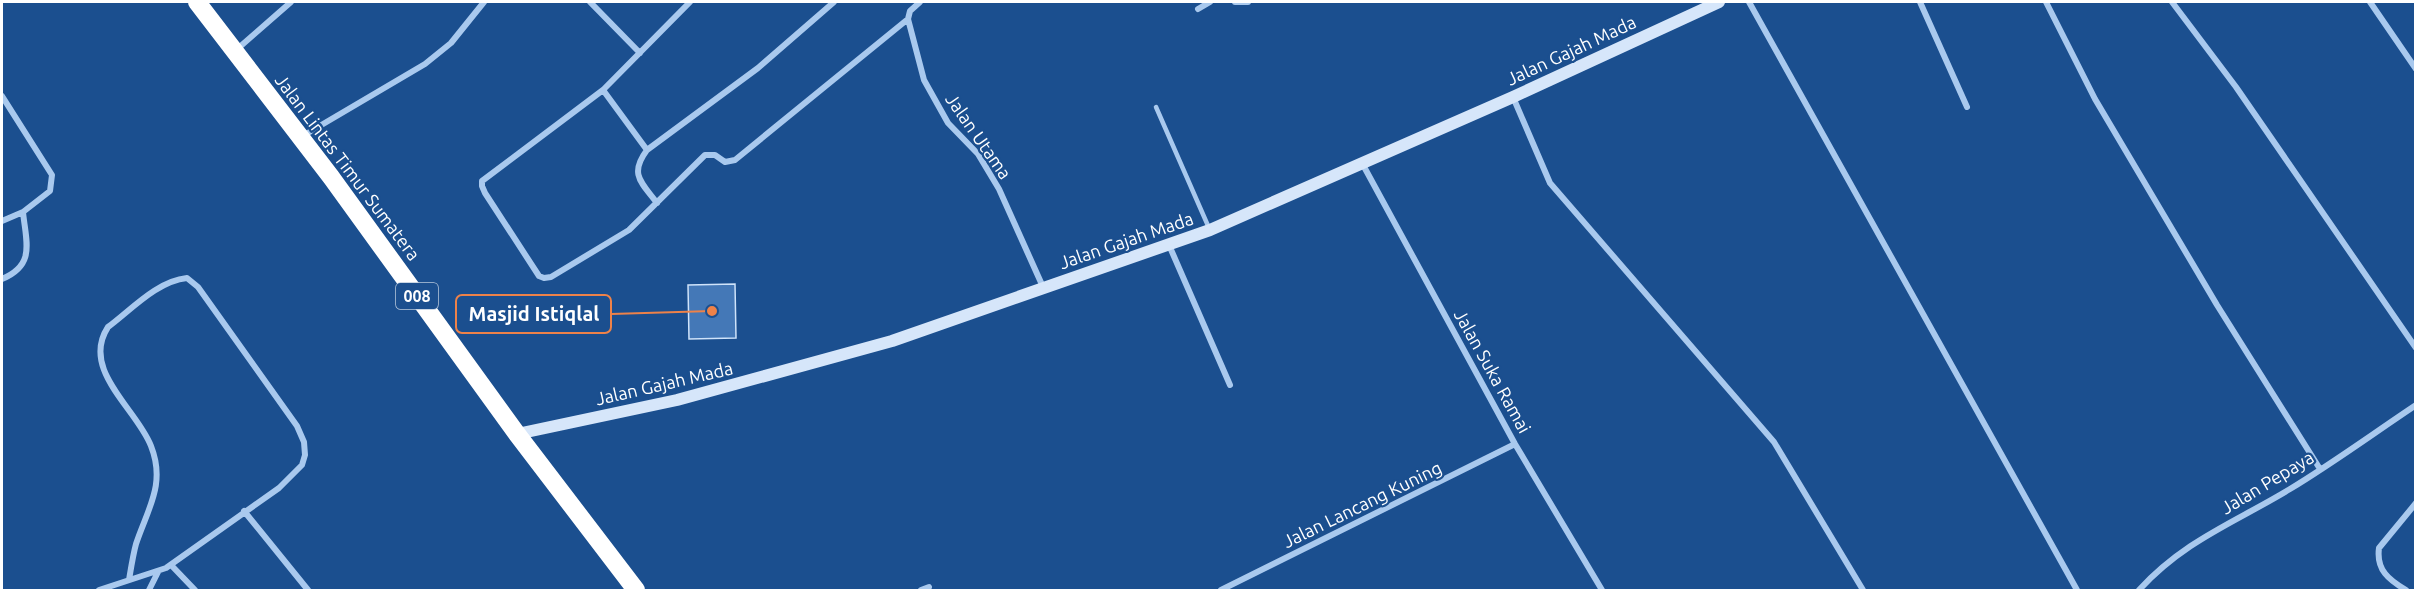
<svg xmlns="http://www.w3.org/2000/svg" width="2417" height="592" font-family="Ubuntu,sans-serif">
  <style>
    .building { fill: #4478b7; stroke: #cfe3fa; stroke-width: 1.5 }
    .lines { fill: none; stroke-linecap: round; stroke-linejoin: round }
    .lane { stroke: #a9c9ee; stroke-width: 4.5 }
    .street { stroke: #a9c9ee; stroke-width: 6 }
    .secondary { stroke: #d6e6fa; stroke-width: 12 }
    .highway { stroke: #fff; stroke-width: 18 }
    .labels { text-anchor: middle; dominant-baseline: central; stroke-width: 4.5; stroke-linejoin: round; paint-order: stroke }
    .shield { fill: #1b4f8f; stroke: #bbcadd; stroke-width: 1.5 }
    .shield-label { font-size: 16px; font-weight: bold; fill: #fff }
    .street-label { font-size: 18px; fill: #fff; stroke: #1b4f8f }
    .leader { fill: none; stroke: #ee8249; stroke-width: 2 }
    .callout-dot { fill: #ee8249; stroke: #1b4f8f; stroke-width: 2 }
    .callout { fill: #1b4f8f; stroke: #ee8249; stroke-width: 2 }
    .callout-label { font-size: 20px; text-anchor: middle; font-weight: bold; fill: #fff }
  </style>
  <rect width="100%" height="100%" fill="#1b4f8f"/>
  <path class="building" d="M735,284L736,338L689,339L688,285Z"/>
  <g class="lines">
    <path class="lane" d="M1156,107L1209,228"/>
    <path class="street" d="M590,2L640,53
      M690,2L603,90L482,181V186L485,193L539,276L544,278L551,277L629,230L705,155H715L725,162L735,160L908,19
      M920,2L910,11L908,19L924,80L948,123L978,154L999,189L1043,287
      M1235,2H1248
      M1749,2L2077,590
      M1920,2L1967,107
      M2046,2L2095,99L2217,305L2320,469
      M2172,2L2236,87L2416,348
      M2370,2L2416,69
      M1198,9L1210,2
      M235,51L291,2
      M603,90L647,150
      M2,96L52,175L50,191L23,212
      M1513,97L1550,183L1774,442L1863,590
      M301,137L425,64L451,43L484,2
      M1362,163L1515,444L1602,590
      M657,203C641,182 629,174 647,150L758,68L834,2
      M2,221L23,212C26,242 36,265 2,279
      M1169,245L1230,385
      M244,511L308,590
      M171,565L195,590
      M99,590L166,568L279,488L302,465L305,455L304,442L297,426L198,287L187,278C157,281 131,310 108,327C80,370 137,409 151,446C166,484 148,508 136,544C133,555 131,568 129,580
      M149,590L158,572
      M921,590L929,587
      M1221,590L1515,444
      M2139,590C2185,540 2234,523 2290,489C2333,463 2374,433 2416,405
      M2406,590C2389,580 2376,570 2379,548L2416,503"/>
    <path class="secondary" d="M517,434L677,400L892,341L1210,230L1513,97L1719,2"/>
    <path class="highway" d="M197,2L331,177L517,434L636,590"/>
  </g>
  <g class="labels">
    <rect class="shield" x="396" y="283" width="42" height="26" rx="4.5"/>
    <g class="shield-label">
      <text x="417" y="296">008</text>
    </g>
    <g class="street-label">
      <text transform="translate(1571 50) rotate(-25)">Jalan Gajah Mada</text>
      <text transform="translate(979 136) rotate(55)">Jalan Utama</text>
      <text transform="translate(348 167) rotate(53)">Jalan Lintas Timur Sumatera</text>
      <text transform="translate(1126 240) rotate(-19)">Jalan Gajah Mada</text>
      <text transform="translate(1493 371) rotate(61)">Jalan Suka Ramai</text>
      <text transform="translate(664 383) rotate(-13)">Jalan Gajah Mada</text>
      <text transform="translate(2267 482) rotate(-31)">Jalan Pepaya</text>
      <text transform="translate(1362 504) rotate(-26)">Jalan Lancang Kuning</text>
    </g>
  </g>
  <path class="leader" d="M712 311L611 314"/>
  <circle class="callout-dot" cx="712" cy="311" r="6"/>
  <rect class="callout" x="456" y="295" width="155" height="38" rx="6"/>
  <g class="callout-label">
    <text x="534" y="321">Masjid Istiqlal</text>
  </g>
  <rect width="2417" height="592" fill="none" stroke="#ffffff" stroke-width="6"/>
</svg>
